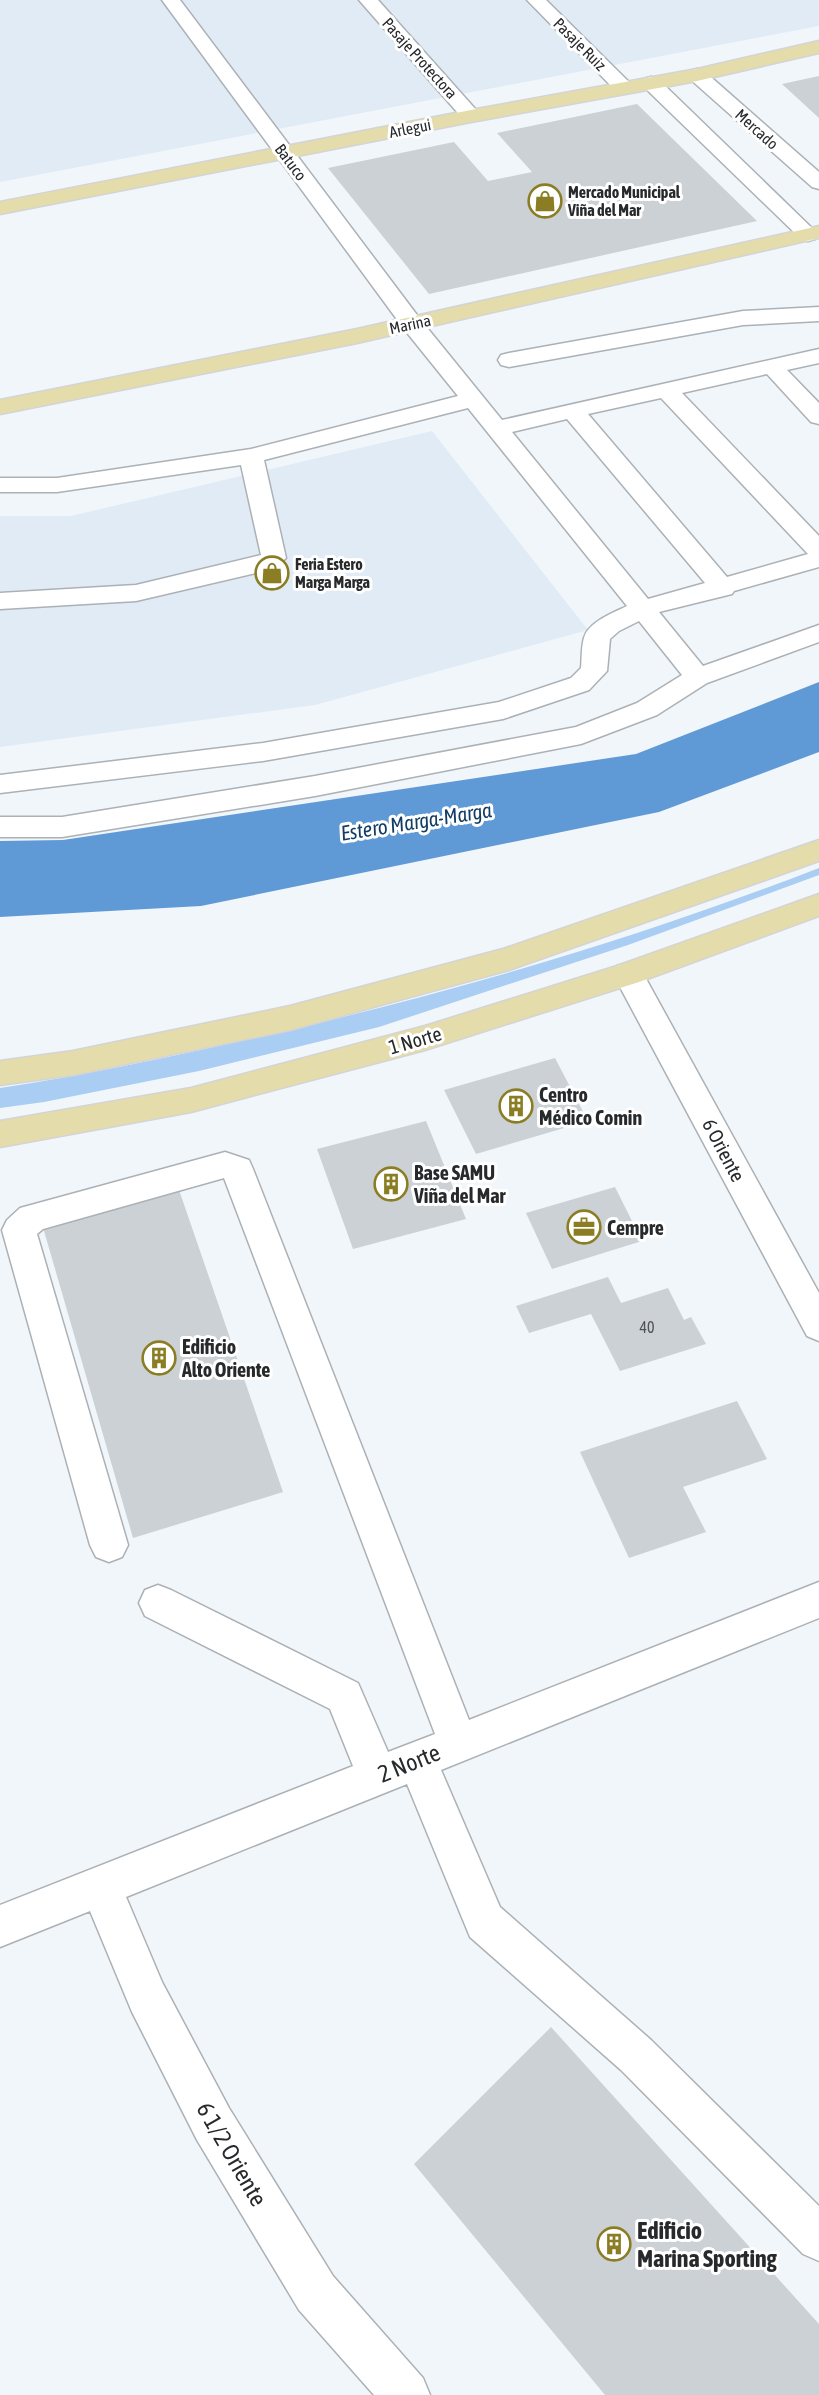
<svg xmlns="http://www.w3.org/2000/svg" width="819" height="2395" font-family="'Asap Condensed',sans-serif">
  <style>
    .built { fill: #e0ebf6 }
    .green { fill: #a9cdf3 }
    .water { fill: #5f9ad6 }
    .building { fill: #ccd1d6 }
    .lines { fill: none; stroke-linecap: round; stroke-linejoin: round }
    .minor-casing { stroke: #acb1b6; stroke-width: 3 }
    .major-casing { stroke: #d4d4d5; stroke-width: 3 }
    .minor { fill: #fff; fill-rule: evenodd }
    .major { fill: #e4dcaa; fill-rule: evenodd }
    .labels { text-anchor: middle; dominant-baseline: central; stroke-width: 6; stroke-linejoin: round; paint-order: stroke }
    .far-street-label { font-size: 16px; fill: #27292b; stroke: #fff }
    .far-poi-label { font-size: 16px; font-weight: bold; fill: #27292b; stroke: #fff; text-anchor: start }
    .number-label { font-size: 16px; fill: #505356 }
    .street-label { font-size: 20px; fill: #27292b; stroke: #fff }
    .poi-label { font-size: 20px; font-weight: bold; fill: #27292b; stroke: #fff; text-anchor: start }
    .water-label { font-size: 21px; font-style: italic; fill: #123d65; stroke: #fff }
    .near-street-label { font-size: 24px; fill: #27292b; stroke: #fff }
    .near-poi-label { font-size: 24px; font-weight: bold; fill: #27292b; stroke: #fff; text-anchor: start }
  </style>
  <rect width="100%" height="100%" fill="#f1f6fb"/>
  <path class="built" d="M0,0H819V26L0,182Z
    M432,431L588,630L315,705L0,747V516H71Z"/>
  <path class="green" d="M819,868V875L628,945L379,1027L199,1071L44,1102L0,1108V1088C85,1075 170,1057 254,1038C448,994 633,940 819,868Z"/>
  <path class="water" d="M819,682V752L659,812L201,906L0,917V841L63,840L636,754Z"/>
  <path class="building" d="M819,76V118L782,84Z
    M637,104L757,221L429,294L328,168L454,142L488,181L532,172L497,133Z
    M555,1058L588,1121L476,1154L444,1090Z
    M426,1121L466,1219L353,1249L317,1149Z
    M178,1187L283,1492L133,1538L42,1224Z
    M615,1187L642,1241L552,1269L526,1213Z
    M608,1277L621,1303L668,1288L684,1320L691,1317L706,1344L620,1371L591,1314L529,1333L516,1306Z
    M737,1401L767,1459L683,1487L706,1532L629,1558L580,1452Z
    M551,2027L819,2324V2395H605L414,2164Z"/>
  <g class="lines">
    <g class="minor-casing">
      <path id="minor" d="M162,0H180L420,319L502,420L819,349V363L787,370L819,403V424L811,422L767,374L682,393L819,536V567L734,591L732,594L659,612L703,666L819,625V642L707,683L657,715L581,744L315,796L62,837H0V817H62L315,776L576,727L637,703L682,675L639,621L619,631L610,639L607,671L589,690L503,719L263,761L0,793V775L263,743L499,702L571,678L581,668C582,659 581,648 584,638C588,622 613,613 627,606L468,408L264,460L286,558L273,569L136,601L0,609V593L136,585L261,555L241,465L57,492H0V478H57L251,449L458,396L404,329ZM661,398L808,554L727,577L588,414ZM567,419L705,583L648,599L512,432Z
        M359,0H378L478,112L481,116L478,120H464Z
        M527,0H546L631,84L634,88L631,92H617Z
        M697,69L704,71L819,172V189L812,187L690,79L688,75L690,71Z
        M651,77L658,79L815,231L818,235L815,239L808,241L801,239L644,87L641,83L644,79Z
        M819,307V321L743,325L509,367L501,365L498,360L501,355L509,353L743,311Z
        M628,963L639,966L819,1293V1341L807,1336L613,974L617,966Z
        M225,1152L249,1160L253,1169L469,1720L819,1582V1618L441,1770L500,1907L651,2040L819,2206V2261L803,2254L621,2070L470,1937L407,1784L126,1897L162,1982L229,2108L333,2276L423,2378L430,2395H374L299,2310L197,2140L132,2012L90,1911L0,1947V1905L353,1766L330,1709L145,1616L139,1603L145,1590L158,1585L171,1590L358,1683L388,1752L435,1734L224,1178L43,1229L37,1234L128,1545L122,1557L109,1562L96,1557L90,1545L2,1230L7,1220L20,1208Z"/>
    </g>
    <g class="major-casing">
      <path id="major" d="M819,41V53L697,81L471,122L0,214V202L471,110L697,69Z
        M819,226V238L357,343L0,414V400L357,329Z
        M819,840V861L509,970L290,1030L73,1075L0,1085V1061L73,1051L290,1006L503,949Z
        M819,894V916L639,982L425,1050L191,1112L0,1147V1121L191,1088L425,1026L617,966Z"/>
    </g>
    <use href="#minor" class="minor"/>
    <use href="#major" class="major"/>
  </g>
  <defs>
    <g id="shop-ring" transform="scale(1.725)"><circle r="9.5" fill="#fff" stroke="#8b7d24" stroke-width="1.5"/><path d="M-5-2.5h2.3a2.7 3.5 0 0 1 5.4 0H5L5.5 6h-11ZM-1.5-2.5h3a1.5 2.3 0 0 0-3 0Z" fill="#8b7d24"/></g>
    <g id="building-ring" transform="scale(1.725)"><circle r="9.5" fill="#fff" stroke="#8b7d24" stroke-width="1.5"/><path d="M-4-6H4V6H1V3H-1V6H-4ZM-2.5-4.3h1.7v1.8h-1.7ZM.8-4.3h1.7v1.8H.8ZM-2.5-1h1.7V.8h-1.7ZM.8-1h1.7V.8H.8Z" fill="#8b7d24"/></g>
    <g id="office-ring" transform="scale(1.725)"><circle r="9.5" fill="#fff" stroke="#8b7d24" stroke-width="1.5"/><path d="M-6-3h4V-5.5h4V-3h4V5H-6ZM-1-4.5V-3h2v-1.5ZM-6 0V1H6V0Z" fill="#8b7d24"/></g>
  </defs>
  <g fill-rule="evenodd">
    <use href="#shop-ring" x="545" y="201"/>
    <use href="#shop-ring" x="272" y="573"/>
    <use href="#building-ring" x="516" y="1106"/>
    <use href="#building-ring" x="391" y="1184"/>
    <use href="#office-ring" x="584" y="1227"/>
    <use href="#building-ring" x="159" y="1358"/>
    <use href="#building-ring" x="614" y="2244"/>
  </g>
  <g class="labels">
    <g class="far-street-label">
      <text transform="translate(580 44) rotate(45)">Pasaje Ruiz</text>
      <text transform="translate(420 58) rotate(48)">Pasaje Protectora</text>
      <text transform="translate(410 128) rotate(-11)">Arlegui</text>
      <text transform="translate(757 129) rotate(42)">Mercado</text>
      <text transform="translate(291 162) rotate(53)">Batuco</text>
      <text transform="translate(410 324) rotate(-12)">Marina</text>
    </g>
    <g class="far-poi-label">
      <text x="568" y="192">Mercado Municipal<tspan x="568" dy="18">Viña del Mar</tspan></text>
      <text x="295" y="564">Feria Estero<tspan x="295" dy="18">Marga Marga</tspan></text>
    </g>
    <g class="number-label">
      <text x="647" y="1327">40</text>
    </g>
    <g class="street-label">
      <text transform="translate(415 1040) rotate(-16)">1 Norte</text>
      <text transform="translate(724 1150) rotate(62)">6 Oriente</text>
    </g>
    <g class="poi-label">
      <text x="539" y="1094">Centro<tspan x="539" dy="23">Médico Comin</tspan></text>
      <text x="414" y="1172">Base SAMU<tspan x="414" dy="23">Viña del Mar</tspan></text>
      <text x="607" y="1227">Cempre</text>
      <text x="182" y="1346">Edificio<tspan x="182" dy="23">Alto Oriente</tspan></text>
    </g>
    <g class="water-label">
      <text transform="translate(416 821) rotate(-9)">Estero Marga-Marga</text>
    </g>
    <g class="near-street-label">
      <text transform="translate(409 1763) rotate(-22)">2 Norte</text>
      <text transform="translate(232 2154) rotate(60)">6 1/2 Oriente</text>
    </g>
    <g class="near-poi-label">
      <text x="637" y="2230">Edificio<tspan x="637" dy="28">Marina Sporting</tspan></text>
    </g>
  </g>
</svg>
